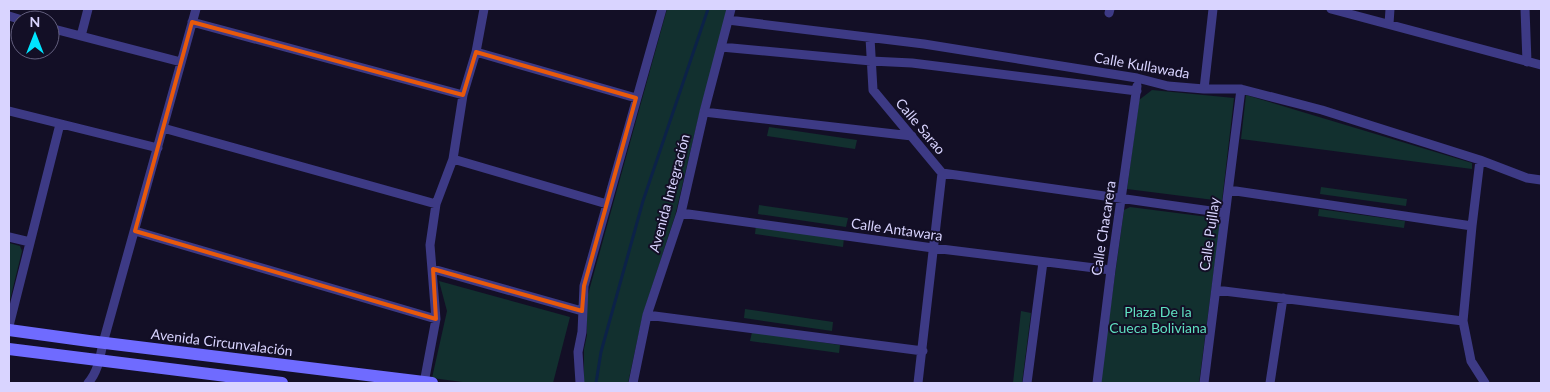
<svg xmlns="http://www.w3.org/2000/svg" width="1550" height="392" font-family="Lato,sans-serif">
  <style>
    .green { fill: #12302f }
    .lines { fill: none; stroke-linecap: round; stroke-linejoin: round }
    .stream { stroke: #0c2248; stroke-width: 3 }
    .street { stroke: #3d3a85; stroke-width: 9 }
    .secondary { stroke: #6f6bff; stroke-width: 12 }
    .marked { fill: none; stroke: #e8590c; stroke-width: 4; stroke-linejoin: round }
    .labels { text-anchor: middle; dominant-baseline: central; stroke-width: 4; stroke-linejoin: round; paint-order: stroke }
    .street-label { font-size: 14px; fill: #d9d4ff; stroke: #130f26 }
    .park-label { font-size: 14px; fill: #5fe0c0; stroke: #130f26 }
  </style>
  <rect width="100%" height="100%" fill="#130f26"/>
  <path class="green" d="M667,9H728L700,111L675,216L643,314L628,383H584V349L587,335V298Z
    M1152,90L1234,98L1222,201L1127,189L1139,100Z
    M1246,95L1472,163V169L1241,139Z
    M769,127L857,140L855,149L767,136Z
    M1321,187L1407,199L1406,206L1320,194Z
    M759,205L848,218L846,227L758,214Z
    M1130,207L1216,218L1220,224L1199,383H1100L1124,210Z
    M1319,209L1405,221L1404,228L1318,216Z
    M756,225L844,238L843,247L755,234Z
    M9,243L20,246L22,251L9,304Z
    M439,281L570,317L553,383H470L432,378L447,311Z
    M745,309L833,322L832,331L744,318Z
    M1021,311L1031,313L1022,383H1013Z
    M752,332L840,345L839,353L750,341Z"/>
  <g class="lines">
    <path class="stream" d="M596,383L601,352L643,201L708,9"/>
    <path class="street" d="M1331,9L1541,65
      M1525,9L1527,62
      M1109,13L1110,9
      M9,16L22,20
      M728,20L924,44L1137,78L1168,86L1204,89H1241L1322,110L1480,160L1527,178L1541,180
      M192,22L463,95
      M1389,24L1390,9
      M50,28L181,62
      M81,36L88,9
      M870,38L873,90L942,173L918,383
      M721,47L871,61L912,63L1137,91
      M476,52L636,98
      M1204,89L1213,9
      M9,111L158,148
      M704,112L912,136
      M163,128L436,204
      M453,159L607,204
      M1480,160L1472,226L1463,321L1471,361L1485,383
      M942,173L1225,213
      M1229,190L1472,226
      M681,213L933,248L1111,270
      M135,231L436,319
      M9,237L30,242
      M433,269L582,311
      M1216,290L1463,321
      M647,315L923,351
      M9,326L60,124
      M88,383C98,372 100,357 103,343L196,9
      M424,383L436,319L430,245L436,204L453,159L463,95L476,52L484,9
      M580,383L578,352L582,332L584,286L662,9
      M633,383L647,315L681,213L704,112L731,9
      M1027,383L1043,262
      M1097,383L1111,270L1137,86
      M1204,383L1241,89
      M1270,383L1283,298"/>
    <path class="secondary" d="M9,330L89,341L432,383
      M9,349L282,383"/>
  </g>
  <path class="marked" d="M192,22L463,95L476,52L636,98L584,286L582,311L433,269L436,319L135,231Z"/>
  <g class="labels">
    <g class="street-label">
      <text transform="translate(1142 65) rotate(10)">Calle Kullawada</text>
      <text transform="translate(921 126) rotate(50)">Calle Sarao</text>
      <text transform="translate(669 193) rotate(-75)">Avenida Integración</text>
      <text transform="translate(1103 228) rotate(-81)">Calle Chacarera</text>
      <text transform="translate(897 229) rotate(8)">Calle Antawara</text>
      <text transform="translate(1209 234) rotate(-82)">Calle Pujllay</text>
      <text transform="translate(222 342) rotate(7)">Avenida Circunvalación</text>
    </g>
    <g class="park-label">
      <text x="1158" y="311">Plaza De la<tspan x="1158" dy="16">Cueca Boliviana</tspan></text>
    </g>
  </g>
  <rect width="1550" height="392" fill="none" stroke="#d9d4ff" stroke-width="20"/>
  <g transform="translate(35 35)"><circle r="24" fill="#130f26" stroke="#625e7d"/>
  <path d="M0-4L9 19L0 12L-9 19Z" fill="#00e5ff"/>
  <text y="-8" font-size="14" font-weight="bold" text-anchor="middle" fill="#d9d4ff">N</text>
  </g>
</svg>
